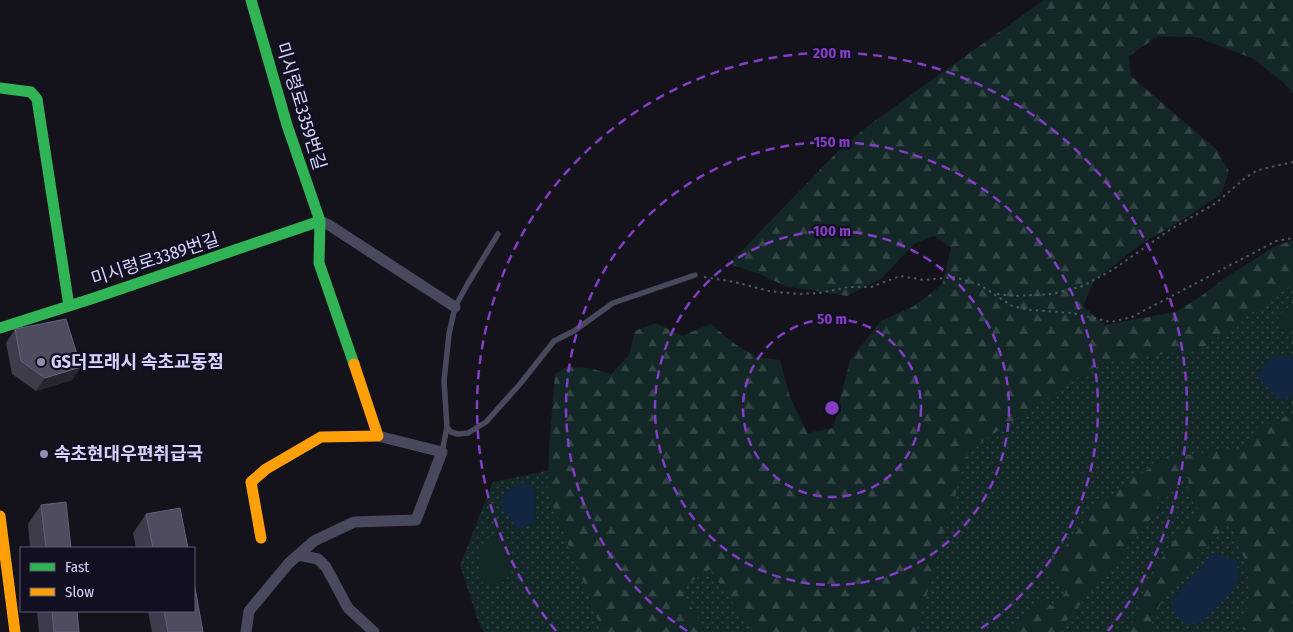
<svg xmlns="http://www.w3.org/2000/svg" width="1293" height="632" font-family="'Fira Sans Condensed','Noto Sans KR',sans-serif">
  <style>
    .grass { fill: url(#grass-dots) }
    .forest { fill: url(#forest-firs) }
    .garden { fill: #122726 }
    .water { fill: #122642 }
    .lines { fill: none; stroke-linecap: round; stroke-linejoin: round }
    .path { stroke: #4b5963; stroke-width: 2; stroke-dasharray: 2.5 4; stroke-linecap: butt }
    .lane { stroke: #49495d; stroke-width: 5.5 }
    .street { stroke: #49495d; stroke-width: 11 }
    .fast { stroke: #30b455; stroke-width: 11 }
    .slow { stroke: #ff9f0a; stroke-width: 11 }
    .wall { fill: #3d3c4b }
    .shaded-wall { fill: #262530 }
    .building { fill: #4e4c5e; stroke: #636177 }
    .ring { fill: none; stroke: #843dc5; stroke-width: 2.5; stroke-dasharray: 9 6 }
    .poi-dot { fill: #918fad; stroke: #110f20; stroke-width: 2 }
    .labels { text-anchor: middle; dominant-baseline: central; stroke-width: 4.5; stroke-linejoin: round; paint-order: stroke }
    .street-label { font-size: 18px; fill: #d5d2fb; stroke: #110f20 }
    .poi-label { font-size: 18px; font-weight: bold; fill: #d5d2fb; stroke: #110f20; text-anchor: start }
    .centre { fill: #843dc5; stroke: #110f20; stroke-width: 2.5 }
    .ring-label { font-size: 15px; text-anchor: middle; font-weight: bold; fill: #843dc5; stroke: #110f20; stroke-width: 4.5; stroke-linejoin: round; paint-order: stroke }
  </style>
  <defs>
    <pattern id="grass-dots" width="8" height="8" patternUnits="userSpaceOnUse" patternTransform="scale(1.25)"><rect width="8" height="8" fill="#122726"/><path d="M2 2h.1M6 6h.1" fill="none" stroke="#344546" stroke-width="1.8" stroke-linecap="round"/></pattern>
    <pattern id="forest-firs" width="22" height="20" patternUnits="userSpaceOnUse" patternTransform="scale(1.25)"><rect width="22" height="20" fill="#122726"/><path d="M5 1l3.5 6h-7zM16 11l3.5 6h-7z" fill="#344546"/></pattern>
  </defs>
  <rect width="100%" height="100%" fill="#14131c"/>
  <path class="grass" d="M1293,274V632H898L953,449L1093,355Z
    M565,467L672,510L769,632H484L478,621L460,565L493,482Z"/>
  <path class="forest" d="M1044,0H1293V94L1284,83L1254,59L1196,37L1158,36L1129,56L1131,76L1216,149L1229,171L1221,194L1184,219L1141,244L1094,281L1083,306L1105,325L1175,312L1197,299L1231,274L1274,247L1293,240V284L1201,349L1100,363L968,451L916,632H752L710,569L680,589L705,629L701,632H603L547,491L550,435L555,374L568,367L589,368L611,374L629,355L635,331L656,323L682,336L711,324L735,344L757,357L780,360L790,397L807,433L833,428L850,360L881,321L914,306L942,285L951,248L934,236L914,244L881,279L847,296L785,286L762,275L729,264L841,148L873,122Z
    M1293,414V509L1291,511L1293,512V596L1288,600L1293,604V632H1250L1236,627L1249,603L1248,570L1236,534L1227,525L1166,593L1147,632H1129L1144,590L1167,549L1199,510L1187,494L1189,476L1181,474L1174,490L1158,496L1156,512L1115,563L1057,632H1010L1020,618L1042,600L1056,608L1067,589L1051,573L1052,555L1061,553L1093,509L1134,477L1171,457L1230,449L1242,450L1258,426Z"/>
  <path class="garden" d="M1293,303V329L1279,330L1278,316Z
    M501,535L510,547V575L498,586H483C479,564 477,559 488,538Z"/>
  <path class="water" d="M1276,356H1293V397L1279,400L1257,376L1268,360Z
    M523,482L533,487L536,512L534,524L517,529L501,506L506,491Z
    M1213,553L1237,560L1239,578L1233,590L1201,623L1185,624L1174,612L1172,601Z"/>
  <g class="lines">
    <path class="path" d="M704,277L735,282L769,291L798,294L819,293L849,287H871L900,276L924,280L954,277L980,285L1012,306L1030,310L1072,313L1111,322L1132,317L1276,241L1293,238
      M997,294L1016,296L1052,294L1083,286L1114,269L1171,229L1216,203L1245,178L1258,170L1293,162"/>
    <path class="lane" d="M447,427L451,432L458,434L468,433L486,422L520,384L554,341L574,331L613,303L695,275
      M442,452L447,427L444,381L449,334L455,307L467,285L498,234"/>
    <path class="street" d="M320,221L329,225L455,307
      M298,555L318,559L326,567L348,608L374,632
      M246,632L249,611L289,563L314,541L354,522L416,520L442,452L378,436"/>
    <path class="fast" d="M251,0L287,125L320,221L319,263L354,364
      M0,88L31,92L37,99L69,306
      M0,328L94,298L320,221"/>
    <path class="slow" d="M0,516L15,632
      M261,538L251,482L266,469L321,437L378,436L354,364"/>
  </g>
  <path class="wall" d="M15,329L81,367L72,380L36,391L12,374L6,343Z
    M41,505L71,548H30L28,524Z
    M146,514L188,548H136L133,533Z
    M37,611H77L79,632H39Z
    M148,611H194L203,632H152Z"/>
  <path class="shaded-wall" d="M81,367L72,380L36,391L45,378Z"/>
  <path class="building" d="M66,319L81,367L45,378L21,361L15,329Z
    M66,502L71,548H46L41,505Z
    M180,508L188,548H153L146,514Z
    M194,582L203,632H168L164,611H194Z
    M52,611H77L79,632H54Z"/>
  <g class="ring">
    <circle cx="832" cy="408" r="89"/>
    <circle cx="832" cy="408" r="177"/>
    <path d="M687 631A266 266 0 1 1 977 631"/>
    <path d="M556 631A355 355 0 1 1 1108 631"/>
  </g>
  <g class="poi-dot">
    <circle cx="41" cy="362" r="5"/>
    <circle cx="44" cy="454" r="5"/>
  </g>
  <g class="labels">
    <g class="street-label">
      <text transform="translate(301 106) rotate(73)">미시령로3359번길</text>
      <text transform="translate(155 259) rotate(-18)">미시령로3389번길</text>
    </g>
    <g class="poi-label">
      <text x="51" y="362">GS더프래시 속초교동점</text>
      <text x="54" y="454">속초현대우편취급국</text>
    </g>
  </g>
  <circle cx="832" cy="408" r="8" class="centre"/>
  <g class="ring-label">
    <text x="832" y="58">200 m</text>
    <text x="832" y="147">150 m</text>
    <text x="832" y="236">100 m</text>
    <text x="832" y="324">50 m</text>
  </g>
  <rect x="20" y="547" width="175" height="65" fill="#110f20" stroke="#5f5d78"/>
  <rect x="30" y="563" width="25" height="8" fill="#30b455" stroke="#5f5d78"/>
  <text x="65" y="572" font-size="15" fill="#d5d2fb">Fast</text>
  <rect x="30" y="588" width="25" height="8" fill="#ff9f0a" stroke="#5f5d78"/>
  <text x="65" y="597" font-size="15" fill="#d5d2fb">Slow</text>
</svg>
